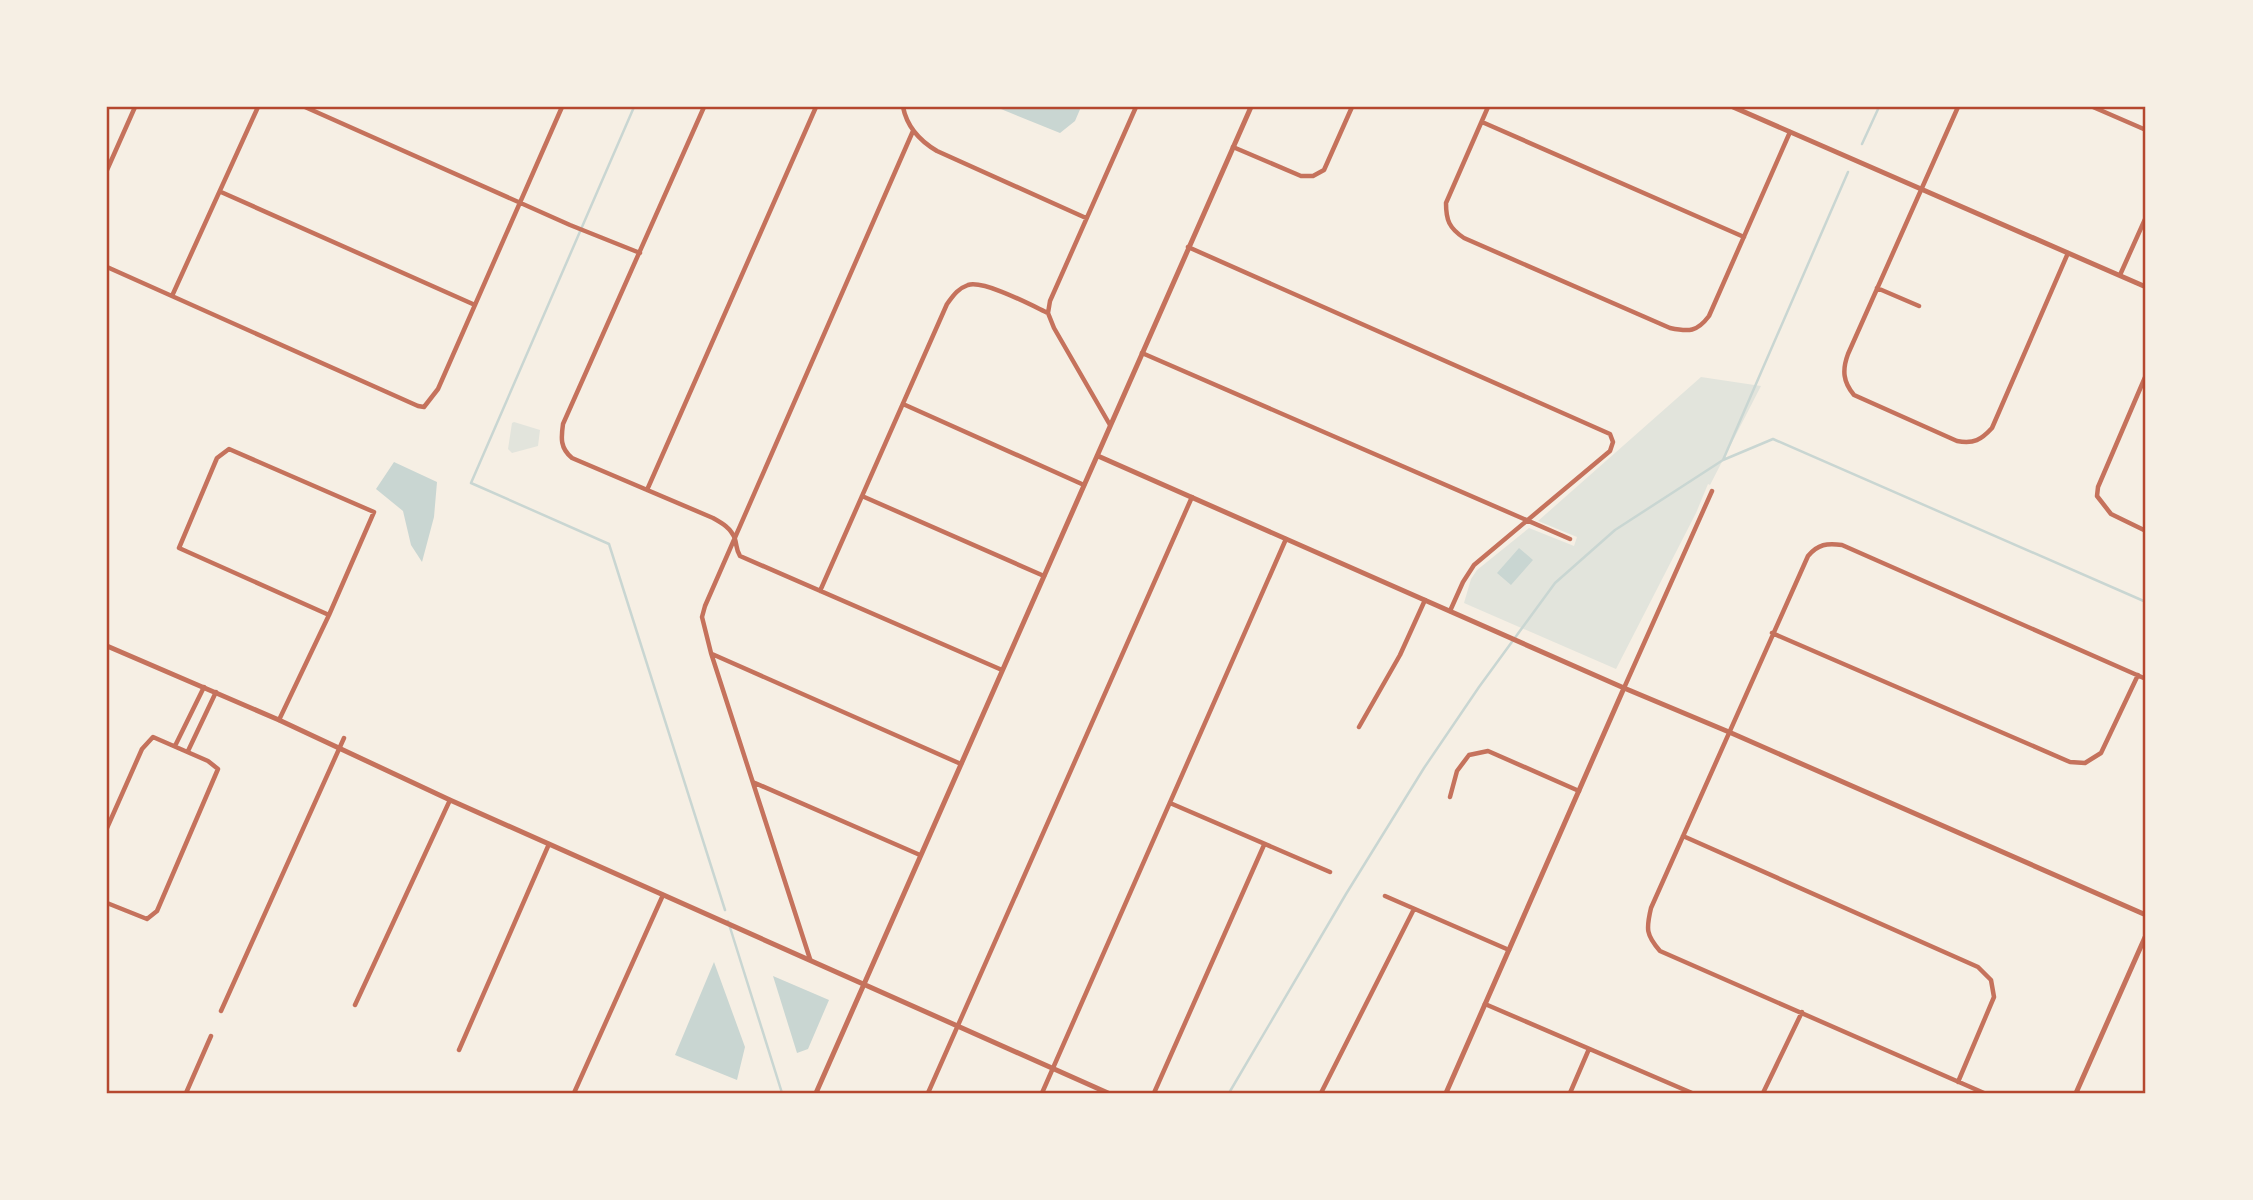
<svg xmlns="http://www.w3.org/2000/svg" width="2253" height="1200" font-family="'Open Sans',sans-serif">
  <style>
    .green { fill: #e2e4dc }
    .water { fill: #c9d6d2 }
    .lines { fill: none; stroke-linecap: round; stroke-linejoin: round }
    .stream { stroke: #c9d6d2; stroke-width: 2.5 }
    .minor { stroke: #c5725c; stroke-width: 4.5 }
    .tertiary { stroke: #c5725c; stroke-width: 5 }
    .neatline { fill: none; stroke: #b5482f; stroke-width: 2.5 }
  </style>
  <rect width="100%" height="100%" fill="#f6efe4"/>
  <path class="green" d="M1701,377L1761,386L1710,485L1708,484L1696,513L1616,669L1464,603L1471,579L1477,570L1529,528L1574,546L1577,537L1538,521Z
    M514,422L540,430L538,446L512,453L508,449L512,423Z"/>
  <path class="water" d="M996,107H1081L1075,121L1060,133Z
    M394,462L437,482L434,517L422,562L411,545L403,511L376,489Z
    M1519,548L1533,560L1511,585L1497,573Z
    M714,962L745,1047L737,1080L675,1055Z
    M773,976L829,1000L808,1049L797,1053Z"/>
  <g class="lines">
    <path class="stream" d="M634,107L471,483L609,544L725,910
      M1862,144L1879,107
      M1723,460L1848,172
      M728,921L782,1093
      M1229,1093L1346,894L1424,768L1479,687L1555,583L1615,530L1723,460L1773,439L2146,602"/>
    <path class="minor" d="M305,107L570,225L640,253
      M704,107L563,424C561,438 560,448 572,458L713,518C722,523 731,528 735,539C737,546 736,550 740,556L1002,670
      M903,107C907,127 920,141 937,151L1086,218
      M1488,107L1446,203C1446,220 1449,228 1464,238L1670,328C1689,332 1697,332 1709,316L1790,132
      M1958,107L1848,354C1842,370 1843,382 1854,395L1957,441C1974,444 1981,440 1992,428L2068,253
      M2093,107L2146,130
      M1482,122L1744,237
      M1233,147L1301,176H1313L1324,170L1352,107
      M107,170L135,107
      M221,192L475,305
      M1188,247L1610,434L1613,442L1610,451L1474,565L1463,582L1450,611
      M107,267L418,406L424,407L438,389L562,107
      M2120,275L2146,217
      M1877,288L1919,306
      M172,296L258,107
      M1142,353L1570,539
      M2146,375L2098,487L2097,496L2111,514L2146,531
      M903,404L1084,485
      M1110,425L1054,328L1048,313L1050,301L1136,107
      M647,490L816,107
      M862,496L1044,576
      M820,591L947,304C953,296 957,289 968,285C984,280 1031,305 1048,313
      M1772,633L2070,762L2085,763L2101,753L2138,675
      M712,654L961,764
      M1624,688L1712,491
      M279,720L329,615L374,512L229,449L217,458L179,548L329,615
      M1359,727L1400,655L1425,600
      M175,746L204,687
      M188,751L216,692
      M755,783L920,855
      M1450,797L1457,771L1469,755L1488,751L1579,791
      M1170,803L1330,872
      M107,828L142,749L153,737L208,761L218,769L157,911L147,919L107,903
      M1683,836L1978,967L1991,980L1994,997L1958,1082
      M1385,896L1509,950
      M810,959L711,653L702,617L705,606L913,131
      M1485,1004L1692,1093
      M355,1005L450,800
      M221,1011L344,738
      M459,1050L549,844
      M186,1093L211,1036
      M574,1093L663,895
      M928,1093L1192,497
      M1042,1093L1286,539
      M1154,1093L1264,845
      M1321,1093L1414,909
      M1570,1093L1589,1049
      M1763,1093L1802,1012
      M1984,1093L1660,951C1646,935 1646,929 1651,908L1808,556C1818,544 1827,543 1842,545L2146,679"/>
    <path class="tertiary" d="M1733,107L2146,287
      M1098,456L1624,688L1729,732L2146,915
      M107,646L279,720L450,800L1108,1093
      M816,1093L1251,107
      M1446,1093L1624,688
      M2076,1093L2146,935"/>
  </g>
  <rect width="2253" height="1200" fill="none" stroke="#f6efe4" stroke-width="217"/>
  <rect x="108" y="108" width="2036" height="984" class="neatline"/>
</svg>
